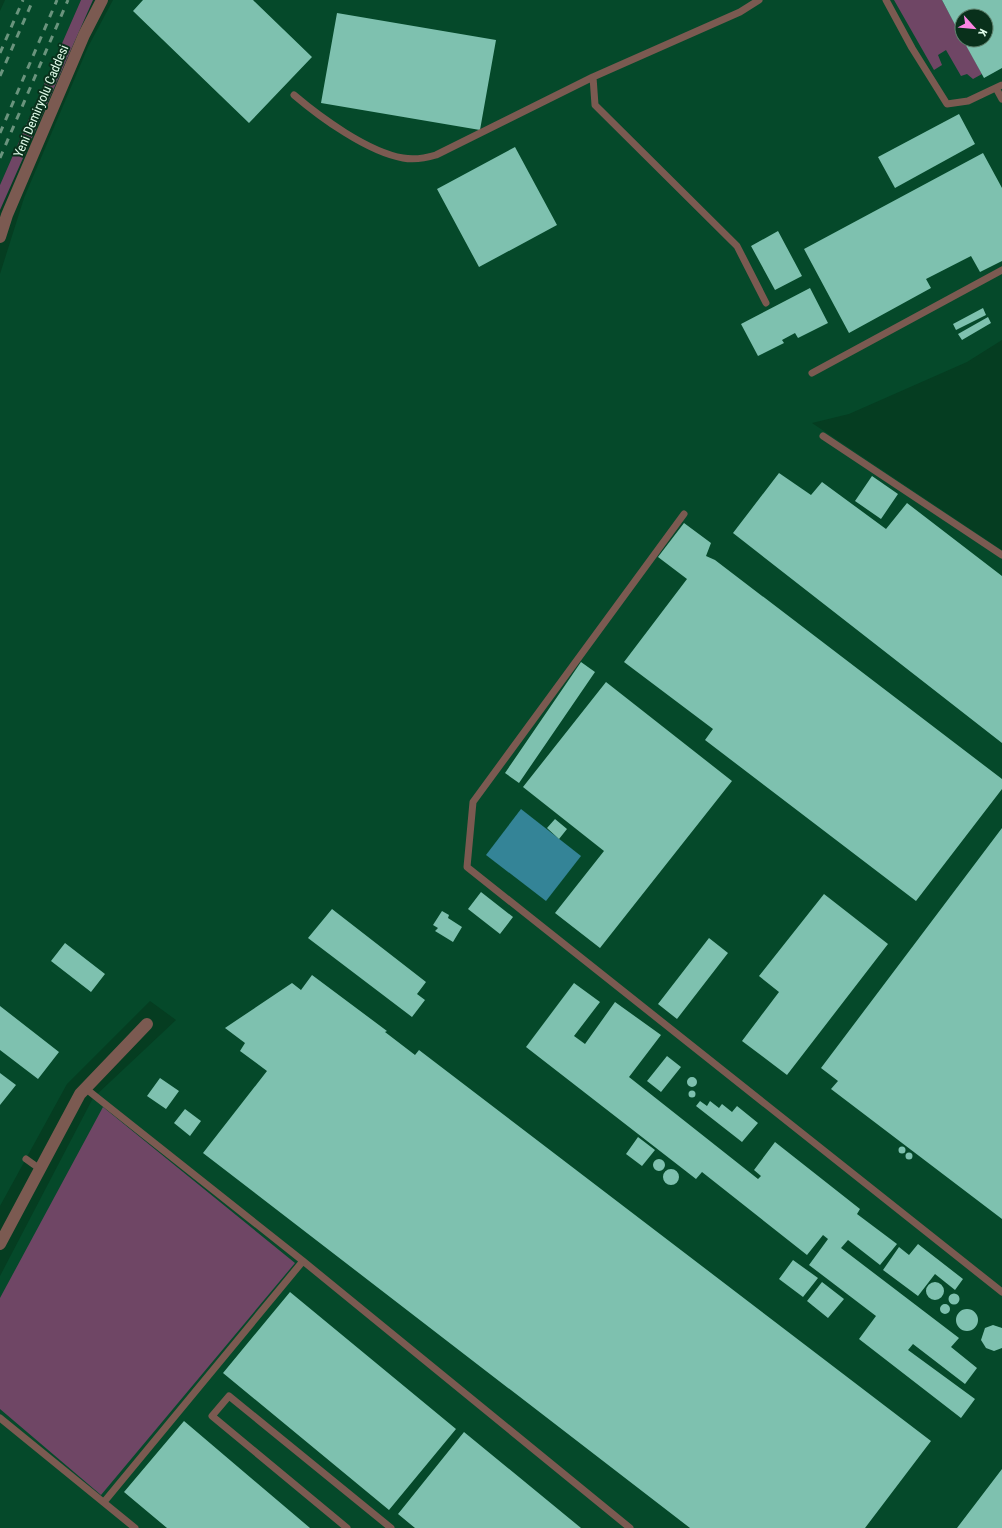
<svg xmlns="http://www.w3.org/2000/svg" width="1002" height="1528" font-family="'Roboto Condensed',sans-serif">
  <style>
    .built { fill: #05492a; fill-rule: evenodd }
    .green { fill: #6f4665 }
    .water { fill: #348497 }
    .building { fill: #7ec1af }
    .lines { fill: none; stroke-linecap: round; stroke-linejoin: round }
    .service { stroke: #7b5a51; stroke-width: 7 }
    .minor { stroke: #7b5a51; stroke-width: 12 }
    .rail { stroke: #6a947d; stroke-width: 3; stroke-dasharray: 7 7; stroke-linecap: butt }
    .labels { text-anchor: middle; dominant-baseline: central; stroke-width: 4; stroke-linejoin: round; paint-order: stroke }
    .street-label { font-size: 13px; fill: #e1fcea; stroke: #09301b }
  </style>
  <rect width="100%" height="100%" fill="#053d21"/>
  <path class="built" d="M5,0H81L0,185V11Z
    M113,0H1002V340L967,362L849,414L812,423L1002,550V1528H0V1276L93,1098L176,1020L150,1001L67,1084L0,1206V274L24,198L88,47ZM962,16H986V40H962Z"/>
  <path class="green" d="M81,0H93L0,210V185Z
    M894,0H942L982,74L973,79L967,74L961,76L946,50L938,55L942,65L934,70Z
    M103,1107L295,1263L101,1495L0,1409V1298Z"/>
  <path class="water" d="M521,809L581,856L546,901L486,855Z"/>
  <path class="building" d="M143,0H253L312,57L249,123L133,11Z
    M942,0H1002V68L984,78L963,40H986V16H962V38Z
    M337,13L496,40L480,130L321,103Z
    M959,114L975,144L895,188L878,157Z
    M515,147L557,225L479,267L437,189Z
    M983,153L1002,188V261L980,272L971,256L926,279L931,288L849,333L804,249Z
    M778,231L802,276L775,290L751,246Z
    M810,288L828,323L798,338L795,333L782,340L784,343L758,356L741,324Z
    M983,308L986,315L956,330L953,324Z
    M988,317L991,323L962,340L958,334Z
    M779,473L811,495L822,482L886,529L907,503L1002,576V743L733,533Z
    M872,476L898,494L881,519L855,501Z
    M684,523L711,543L706,556L715,560L1002,779V789L916,901L705,740L713,729L624,662L687,579L658,557Z
    M581,662L595,672L519,783L505,773Z
    M606,682L732,781L600,948L555,913L604,851L523,787Z
    M555,819L567,829L559,839L547,828Z
    M1002,828V1219L831,1089L838,1081L821,1068Z
    M481,892L513,917L500,934L468,909Z
    M824,894L888,944L787,1075L742,1041L779,992L759,976Z
    M332,909L426,982L417,994L425,1000L412,1017L308,938Z
    M442,911L449,915L448,918L462,927L453,942L435,931L438,928L433,925Z
    M709,938L728,953L677,1019L658,1004Z
    M65,943L105,974L91,992L51,961Z
    M312,975L387,1031L385,1032L415,1055L419,1050L931,1441L865,1528H690L203,1153L267,1071L240,1051L245,1043L225,1028L292,983L301,990Z
    M574,983L600,1002L574,1036L585,1044L615,1002L661,1035L629,1077L758,1179L761,1176L754,1170L775,1142L860,1209L857,1214L897,1244L880,1265L848,1240L841,1248L959,1338L951,1347L977,1368L965,1384L913,1344L908,1350L975,1399L961,1418L859,1339L876,1316L809,1265L828,1239L823,1235L807,1255L702,1172L696,1179L526,1047Z
    M0,1006L59,1052L38,1079L0,1050Z
    M667,1056L681,1067L661,1092L647,1081Z
    M0,1073L16,1085L0,1105Z
    M687 1082a5 5 0 1 1 10 0a5 5 0 1 1-10 0Z
    M160,1078L179,1091L166,1109L147,1096Z
    M688.5 1094a3.5 3.5 0 1 1 7 0a3.5 3.5 0 1 1-7 0Z
    M700,1101L707,1106L710,1101L719,1108L722,1104L732,1112L737,1106L758,1123L742,1142L696,1106Z
    M185,1109L201,1121L190,1136L174,1123Z
    M638,1137L655,1150L642,1166L626,1154Z
    M898.5 1150a3.5 3.5 0 1 1 7 0a3.5 3.5 0 1 1-7 0Z
    M905.5 1156a3.5 3.5 0 1 1 7 0a3.5 3.5 0 1 1-7 0Z
    M653 1165a6 6 0 1 1 12 0a6 6 0 1 1-12 0Z
    M663 1177a8 8 0 1 1 16 0a8 8 0 1 1-16 0Z
    M918,1244L963,1279L955,1290L935,1274L918,1296L883,1270L899,1247L909,1255Z
    M793,1260L818,1278L803,1297L779,1279Z
    M926 1291a9 9 0 1 1 18 0a9 9 0 1 1-18 0Z
    M822,1282L844,1299L828,1318L807,1301Z
    M290,1292L456,1429L389,1510L223,1373Z
    M948.5 1299a5.5 5.5 0 1 1 11 0a5.5 5.5 0 1 1-11 0Z
    M940 1309a5 5 0 1 1 10 0a5 5 0 1 1-10 0Z
    M956 1320a11 11 0 1 1 22 0a11 11 0 1 1-22 0Z
    M993,1325L1002,1328V1348L994,1351L986,1348L981,1340L985,1328Z
    M184,1421L310,1528H167L124,1492Z
    M464,1432L581,1528H415L398,1514Z
    M1002,1469V1528H957Z"/>
  <g class="lines">
    <path class="service" d="M886,0L912,48L947,104L968,101L1002,85
      M593,77L595,105L737,246L766,303
      M996,88L1002,99
      M294,95C321,118 368,152 403,158C414,160 426,158 436,155L593,77L740,12L759,0
      M812,373L1002,270
      M823,436L1002,555
      M684,514L473,802L467,867L1002,1292
      M85,1088L303,1261
      M26,1159L40,1169
      M0,1418L135,1528
      M104,1502L303,1261L630,1528
      M347,1528L212,1416L229,1396L391,1528"/>
    <path class="minor" d="M0,237L7,215L84,35L102,0
      M0,1244L80,1094L147,1024"/>
    <path class="rail" d="M0,53L23,0
      M0,76L33,0
      M0,133L57,0
      M0,158L68,0"/>
  </g>
  <g class="labels">
    <g class="street-label">
      <text transform="translate(41 101) rotate(-67)">Yeni Demiryolu Caddesi</text>
    </g>
  </g>
  <g transform="translate(974 28) rotate(117)"><circle r="19" fill="#09301b" stroke="#5f826e"/>
  <path d="M0-3L7 15L0 10L-7 15Z" fill="#fc86e3"/>
  <text y="-6" font-size="11" font-weight="bold" text-anchor="middle" fill="#e1fcea">K</text>
  </g>
</svg>
